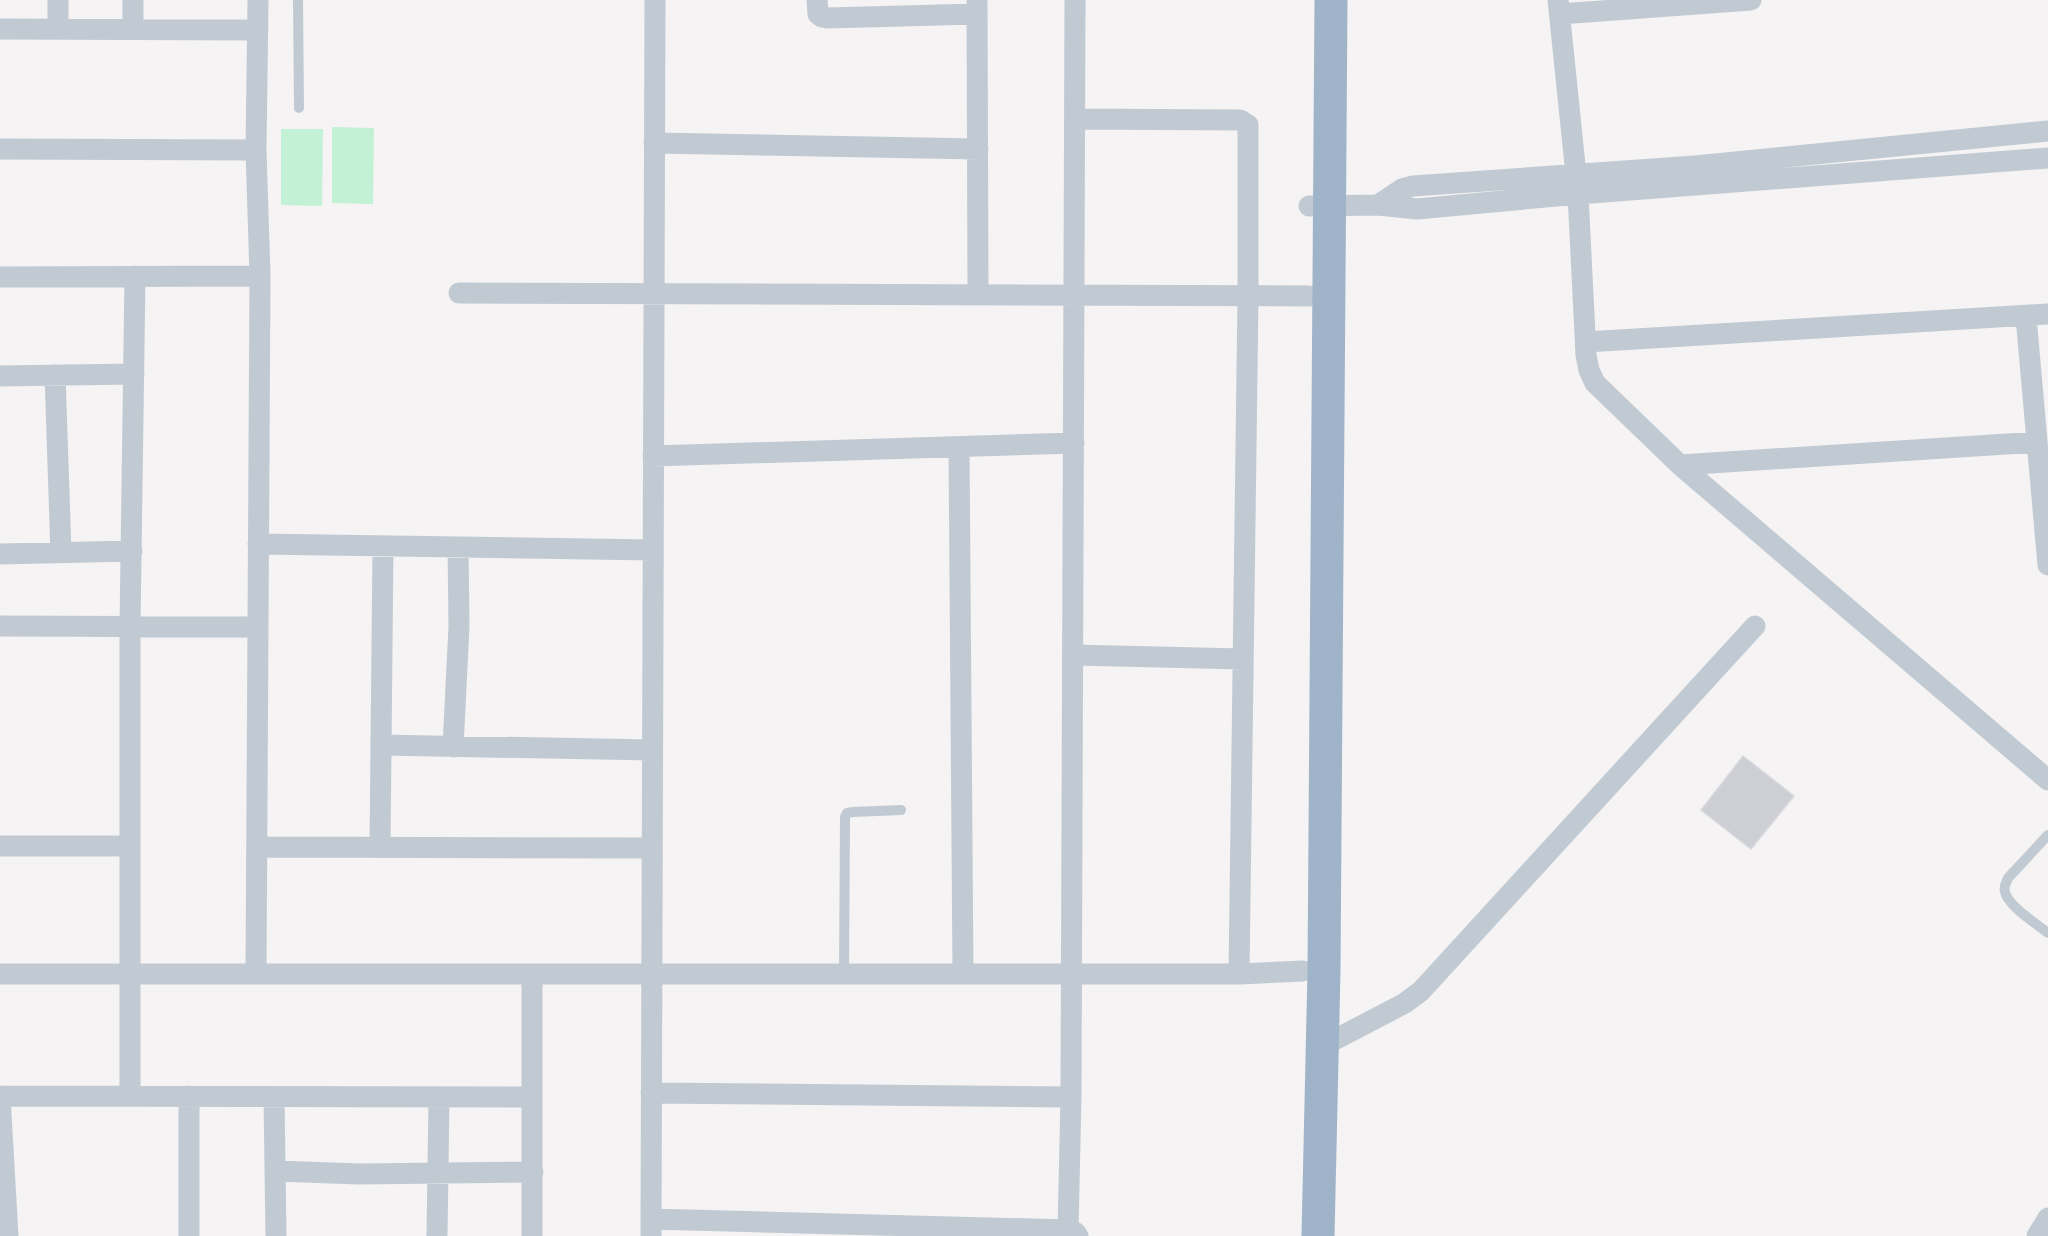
<svg xmlns="http://www.w3.org/2000/svg" width="2048" height="1236" font-family="'PT Sans',sans-serif">
  <style>
    .green { fill: #c3f1d5 }
    .building { fill: #cdcfd5; stroke: #d7d9de; stroke-width: 1.5 }
    .lines { fill: none; stroke-linecap: round; stroke-linejoin: round }
    .service { stroke: #c1cad2; stroke-width: 10 }
    .minor { stroke: #c1cad2; stroke-width: 21 }
    .trunk { stroke: #9fb4c9; stroke-width: 33 }
  </style>
  <rect width="100%" height="100%" fill="#f5f3f3"/>
  <path class="green" d="M332,127L374,128L373,204L332,203Z
    M281,129H323L322,206L281,205Z"/>
  <path class="building" d="M1743,756L1794,796L1751,849L1701,810Z"/>
  <g class="lines">
    <path class="service" d="M298,0L299,108
      M2048,835L2008,878C2006,883 2003,887 2005,892C2008,906 2037,924 2048,933
      M844,974L845,817L847,813L853,812L901,810"/>
    <path class="minor" d="M58,0V29
      M817,0L818,14L822,17L827,18L977,14
      M977,0L978,295
      M1558,0L1578,194L1586,355L1589,370L1595,383L1680,465L2048,780
      M1560,14L1751,0
      M0,29L258,30
      M133,30V0
      M1075,119L1240,120L1248,125V296L1239,974
      M654,143L978,149
      M0,149L256,150
      M1378,205L1402,189L1413,186L1695,166L2048,131
      M1309,206L1378,205L1417,209L1578,194L2048,158
      M0,277L260,276
      M459,293L1309,296
      M2026,317L2048,565
      M1586,342L2048,314
      M55,375L61,553
      M0,376L134,374
      M959,447L963,974
      M653,456L1074,443
      M1680,465L2037,442
      M258,544L653,550
      M0,554L132,551
      M0,626L258,627
      M1073,655L1243,659
      M381,745L652,750
      M453,747L459,626L458,547
      M0,846H130
      M257,847L652,848
      M380,847L383,546
      M0,974H1239L1303,971
      M256,974L260,276L256,150L258,0
      M532,974V1236
      M1321,1047L1405,1003L1421,991L1755,626
      M651,1093L1071,1097L1075,0
      M0,1096L532,1097
      M0,1096L8,1236
      M130,1096V627L135,276
      M189,1096V1236
      M274,1097L276,1236
      M276,1171L359,1174L533,1172
      M651,1219L1068,1230L1075,1232L1078,1236
      M1068,1230L1071,1097
      M437,1236L439,1097
      M651,1236L655,0
      M2037,1236L2048,1218"/>
    <path class="trunk" d="M1318,1236L1324,971L1331,0"/>
  </g>
</svg>
